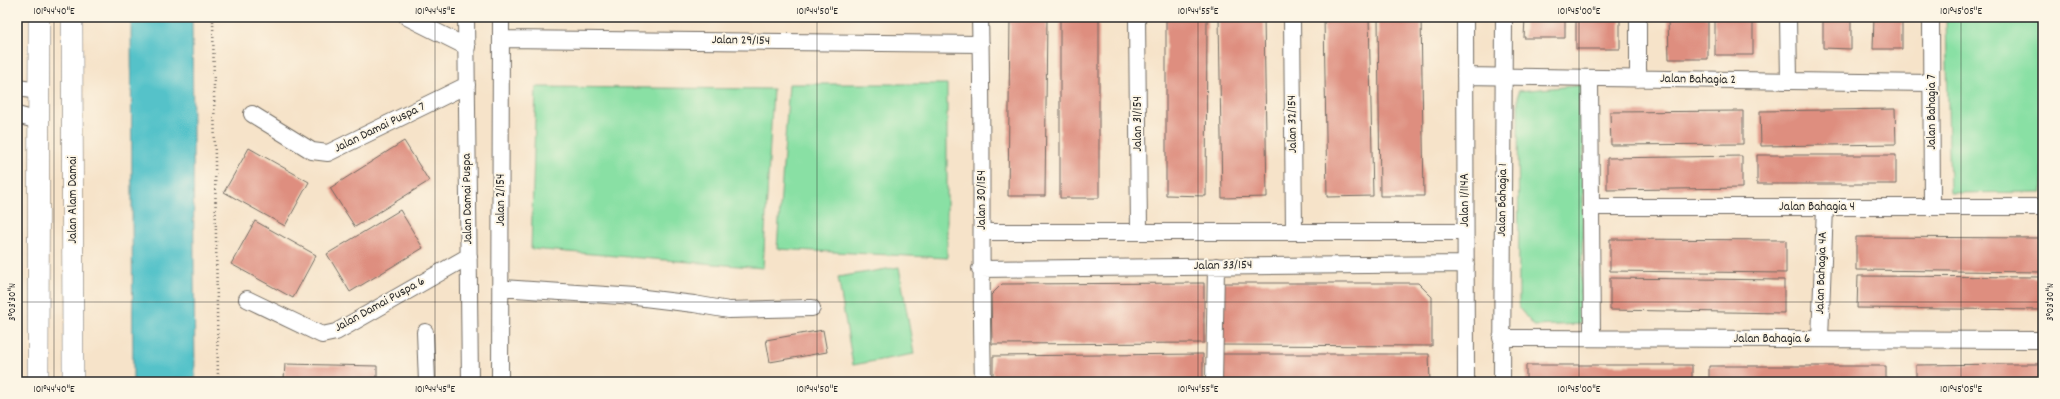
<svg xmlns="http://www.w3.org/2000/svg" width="2060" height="399" font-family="Dekko,sans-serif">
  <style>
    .green { fill: #89e0a4; stroke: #5a8668 }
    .water { fill: #54c2c9; stroke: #40767a }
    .building { fill: #de8e7f }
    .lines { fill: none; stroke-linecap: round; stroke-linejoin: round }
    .minor-casing { stroke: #726b62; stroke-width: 18 }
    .major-casing { stroke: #726b62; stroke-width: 22 }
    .path { stroke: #726b62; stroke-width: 2.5; stroke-dasharray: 1 3; stroke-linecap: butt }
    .minor { stroke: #fff; stroke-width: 16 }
    .major { stroke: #fff; stroke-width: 21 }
    .ticks { fill: none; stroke: #2b2b2b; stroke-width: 1; stroke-opacity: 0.45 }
    .labels { text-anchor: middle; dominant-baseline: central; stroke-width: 4; stroke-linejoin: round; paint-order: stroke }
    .street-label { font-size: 13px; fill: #2b2b2b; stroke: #fcf5e5 }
    .neatline { fill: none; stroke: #2b2b2b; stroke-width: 1.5 }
    .ticks-label { font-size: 10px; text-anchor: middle; fill: #2b2b2b }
  </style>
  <rect width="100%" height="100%" fill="#fcf5e5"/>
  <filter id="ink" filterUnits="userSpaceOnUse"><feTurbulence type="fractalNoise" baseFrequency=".025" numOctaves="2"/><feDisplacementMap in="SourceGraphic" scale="8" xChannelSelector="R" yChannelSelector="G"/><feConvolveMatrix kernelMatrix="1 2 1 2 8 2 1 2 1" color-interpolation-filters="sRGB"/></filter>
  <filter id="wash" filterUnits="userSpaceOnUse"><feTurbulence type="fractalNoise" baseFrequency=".012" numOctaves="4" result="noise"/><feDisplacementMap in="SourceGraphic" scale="16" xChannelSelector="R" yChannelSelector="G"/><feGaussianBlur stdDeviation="0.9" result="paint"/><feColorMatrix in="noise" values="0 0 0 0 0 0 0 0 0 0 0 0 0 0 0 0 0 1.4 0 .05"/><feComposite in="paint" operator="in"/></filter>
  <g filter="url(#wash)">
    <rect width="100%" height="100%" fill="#f6e3c9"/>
    <path class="green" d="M1946,17H2043V192L1950,193Z
      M789,84H947V258L777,249Z
      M1585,85L1581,324L1534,326L1519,308L1518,91Z
      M536,87L773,89L763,268L531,249Z
      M899,267L914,354L853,365L838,277Z"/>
    <path class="water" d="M131,17H192L195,382H133Z"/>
    <g id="blocks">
      <path class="building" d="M1010,17H1047L1045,196H1008Z
        M1060,17H1099V198H1060Z
        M1166,17H1207L1206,196L1166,195Z
        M1219,17H1264L1267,197L1222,198Z
        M1324,17H1369L1373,196L1327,197Z
        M1378,17H1421L1424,196H1380Z
        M1525,17H1565V38H1524Z
        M1576,17H1620V49H1576Z
        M1668,17H1708V59H1669Z
        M1715,17H1753V55H1715Z
        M1823,17H1851V49L1823,48Z
        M1874,17H1902V49H1873Z
        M1895,109L1896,144L1761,146L1760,111Z
        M1743,111V144L1611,145L1610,112Z
        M404,141L429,181L355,227L330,188Z
        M249,148L309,182L285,226L224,192Z
        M1757,155H1896V184H1757Z
        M1742,156V188L1607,190V158Z
        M400,210L423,248L350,292L327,254Z
        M255,221L316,255L293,298L231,264Z
        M1856,237L2043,238V272L1856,270Z
        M1610,239L1786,240V273L1610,271Z
        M1858,276L2043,277V310L1857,308Z
        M1610,278L1784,280V313L1610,310Z
        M1204,283V343L992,344L991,295L1002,284Z
        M1219,283H1418L1432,297V346L1218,345Z
        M823,330L827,352L770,362L766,340Z
        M1203,354V382H993V356Z
        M1219,354H1429L1430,382H1219Z
        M285,364L377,366V379L388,382H268V379H284Z
        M2010,364H2043V382H1916V365Z
        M1526,365H1692V382H1526Z
        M1709,366H1886V382H1709Z"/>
    </g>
  </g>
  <g filter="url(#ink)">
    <use href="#blocks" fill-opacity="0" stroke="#726b62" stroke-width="1"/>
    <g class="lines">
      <g class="minor-casing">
        <path id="minor" d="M407,17L467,47
          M466,17L470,382
          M980,17C983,139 980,260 983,382
          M1137,17L1139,232
          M1292,17L1294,232
          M1465,17L1466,382
          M1638,17V79
          M1788,17L1789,81
          M1931,17L1932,207
          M501,39L981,44
          M1465,76L1931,83
          M1590,78L1592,338
          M17,88L39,91
          M252,114L312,151L328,153L467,85
          M17,115L39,121
          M1591,207H2043
          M982,232H1465
          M980,269L1466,264
          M501,288L636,297L694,304L729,310L812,308
          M247,299L322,335L336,332L469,256
          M425,332L427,382
          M1501,338L2043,340
          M1820,339L1825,207
          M500,382L501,17
          M1214,382L1216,266
          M1502,382L1504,17"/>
      </g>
      <g class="major-casing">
        <path id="major" d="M72,17L73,382
          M38,382L39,17"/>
      </g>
      <path class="path" d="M213,17L218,382"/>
      <use href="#minor" class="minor"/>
      <use href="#major" class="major"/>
    </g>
  </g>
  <path class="ticks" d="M54,17V382M435,17V382M817,17V382M1198,17V382M1579,17V382M1961,17V382M17,302H2043"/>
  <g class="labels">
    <g class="street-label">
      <text transform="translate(741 41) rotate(1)">Jalan 29/154</text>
      <text transform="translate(1698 80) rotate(1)">Jalan Bahagia 2</text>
      <text transform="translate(1932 112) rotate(-90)">Jalan Bahagia 7</text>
      <text transform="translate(1138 124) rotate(-90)">Jalan 31/154</text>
      <text transform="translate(1293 124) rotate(-91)">Jalan 32/154</text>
      <text transform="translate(380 128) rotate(-26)">Jalan Damai Puspa 7</text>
      <text transform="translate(468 199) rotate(-91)">Jalan Damai Puspa</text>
      <text transform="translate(73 200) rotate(-90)">Jalan Alam Damai</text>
      <text transform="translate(501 200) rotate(-90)">Jalan 2/154</text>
      <text transform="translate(982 200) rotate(-90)">Jalan 30/154</text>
      <text transform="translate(1465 200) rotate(-90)">Jalan 1/114A</text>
      <text transform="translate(1503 200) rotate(-89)">Jalan Bahagia 1</text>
      <text x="1817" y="207">Jalan Bahagia 4</text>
      <text transform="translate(1223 266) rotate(-1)">Jalan 33/154</text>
      <text transform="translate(1822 273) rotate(-88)">Jalan Bahagia 4A</text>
      <text transform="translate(380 305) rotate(-29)">Jalan Damai Puspa 6</text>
      <text x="1772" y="339">Jalan Bahagia 6</text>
    </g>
  </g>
  <rect width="2060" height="399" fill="none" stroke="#fcf5e5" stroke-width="44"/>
  <rect x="22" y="22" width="2016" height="355" class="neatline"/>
  <g class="ticks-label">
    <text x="54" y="14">101°44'40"E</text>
    <text x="435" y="14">101°44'45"E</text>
    <text x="817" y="14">101°44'50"E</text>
    <text x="1198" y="14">101°44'55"E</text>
    <text x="1579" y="14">101°45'00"E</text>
    <text x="1961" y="14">101°45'05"E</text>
    <text transform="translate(11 302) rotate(-90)" y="4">3°03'30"N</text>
    <text transform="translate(2049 302) rotate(-90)" y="4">3°03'30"N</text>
    <text x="54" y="392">101°44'40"E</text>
    <text x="435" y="392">101°44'45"E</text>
    <text x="817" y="392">101°44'50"E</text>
    <text x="1198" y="392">101°44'55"E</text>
    <text x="1579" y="392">101°45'00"E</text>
    <text x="1961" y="392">101°45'05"E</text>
  </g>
</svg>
